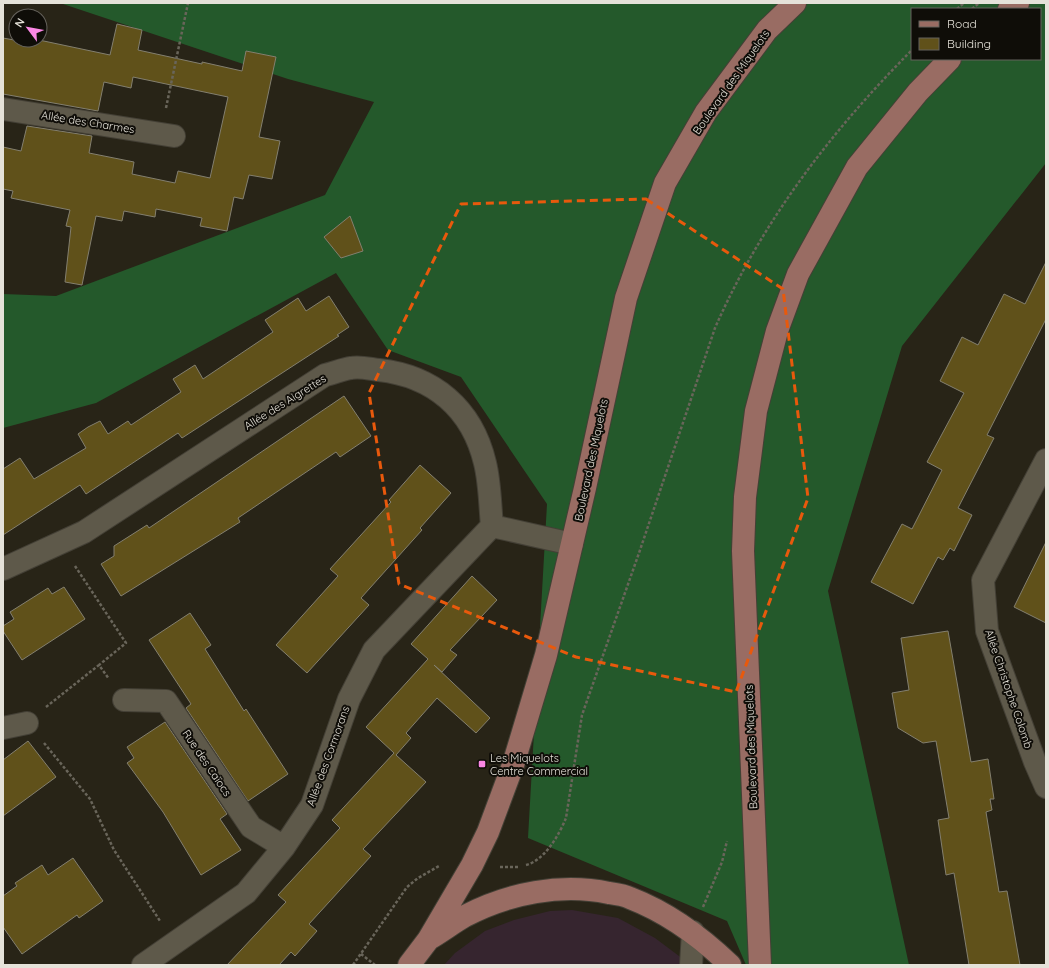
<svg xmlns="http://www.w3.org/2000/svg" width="1049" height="968" font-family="Quicksand,sans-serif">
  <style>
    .commercial { fill: #36252f }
    .forest { fill: #24592b; fill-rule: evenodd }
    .building { fill: #60511a; stroke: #837f6f }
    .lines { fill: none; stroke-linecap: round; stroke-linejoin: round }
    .minor-casing { stroke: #444036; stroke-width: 24 }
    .major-casing { stroke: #444036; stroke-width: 24 }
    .path { stroke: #69655a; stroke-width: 2.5; stroke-dasharray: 3 2; stroke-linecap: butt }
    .minor { stroke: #5e594a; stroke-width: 22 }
    .major { stroke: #996c63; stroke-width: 22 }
    .marked { fill: none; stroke: #e8590c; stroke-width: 3; stroke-dasharray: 8 5; stroke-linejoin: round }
    .poi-dot { fill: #fb87e5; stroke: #0f0d08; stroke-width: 1.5 }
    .labels { text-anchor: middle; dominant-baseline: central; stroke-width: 4; stroke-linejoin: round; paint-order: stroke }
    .street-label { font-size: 11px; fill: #e5e2d9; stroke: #0f0d08 }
    .poi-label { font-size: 11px; fill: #e5e2d9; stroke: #0f0d08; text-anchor: start }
  </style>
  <rect width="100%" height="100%" fill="#282417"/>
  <path class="commercial" d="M572,910L618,918L655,938L691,965H444L455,953L485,931L514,920L550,911Z"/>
  <path class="forest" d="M60,3H1046V163L902,346L828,591L909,965H746L727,921L528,838L547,504L461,377L388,350L336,273L96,403L3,428V294L56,296L325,195L374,102L288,79ZM912,9H1040V59H912Z"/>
  <path class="building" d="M117,24L142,30L138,50L202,64V62L242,71L246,51L276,57L259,137L280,141L272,179L249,175L243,199L234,197L227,231L200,226L202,218L156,209L155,217L124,211L122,221L96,216L82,285L65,282L71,227L66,226L70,210L11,198L13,191L3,189V147L21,151L27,126L92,136L89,153L134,162L132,174L175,183L178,171L210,178L228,97L133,77L131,88L104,82L98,111L3,94V38L14,40H39L110,55Z
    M350,216L363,251L341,258L324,237Z
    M1046,262V319L987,435L994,438L958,508L972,515L954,551L950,548L943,560L938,557L913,604L871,582L902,524L912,529L942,470L927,462L964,393L940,381L962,337L978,345L1004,294L1025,304Z
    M329,296L349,327L337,335L339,336L182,438L178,433L86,494L80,485L3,535V469L20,458L34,479L86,448L78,434L88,427L100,421L108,434L128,421L131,425L181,392L173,379L195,365L203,379L273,332L265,320L298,298L306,311Z
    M344,396L371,436L340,457L336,452L238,518L240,522L121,596L101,564L114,556V546L147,525L149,528Z
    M420,465L451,493L420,528L422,530L361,598L369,605L307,673L276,645L338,576L330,569L391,502L389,500Z
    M1046,542V623L1014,607Z
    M472,576L497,600L450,650L457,655L442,672L434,665L490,718L476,733L437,698L406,733L411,738L396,755L426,782L363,849L371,856L309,924L317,931L295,956L291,952L279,965H227L286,902L278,895L340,828L332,820L394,753L366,727L428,659L411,644Z
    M64,587L85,619L22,660L3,631V626L14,619L10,612L48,588L52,594Z
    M190,613L211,645L205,649L244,711L246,709L288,774L248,801L186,708L191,704L149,640Z
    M948,631L971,762L988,759L994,799H990L992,810L986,812L999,892L1007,891L1020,965H969L954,873L946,875L938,820L949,818L936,741L923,743L898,728L892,693L909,690L901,638Z
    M165,722L227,814L220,819L241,850L201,875L163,812L127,763L134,758L127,747Z
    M28,741L56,777L3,816V760Z
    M73,858L103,901L79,918L77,915L22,954L3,927V896L17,886L15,883L42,865L48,875Z"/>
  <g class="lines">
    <g class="minor-casing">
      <path id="minor" d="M3,109L174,136
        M1046,460L983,580L987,631L1035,762L1046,787
        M3,569L84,532L325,375C334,373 343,369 351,368C360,366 370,369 379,370C433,376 472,408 485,463C490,483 490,505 492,526L572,544
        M124,700L166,701L251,827L284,847
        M3,728L27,723
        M143,965L246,893L284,847L312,805L349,699L374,650L492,526
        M691,965L693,932"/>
    </g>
    <g class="major-casing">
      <path id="major" d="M1009,9L1018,3
        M429,939C441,932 453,923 465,916C509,893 561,883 609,893C616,894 624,895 630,898C669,913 701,937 730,965
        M409,965L428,940L472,865L488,832L513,765L546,655L585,488L626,298L665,183L706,112L767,30L795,3
        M760,965L743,551L745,497L756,411L777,331L798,274L857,167L918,92L950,59"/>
    </g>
    <path class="path" d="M957,9L964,3
      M972,9L979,3
      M166,108L188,3
      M75,566L126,643L99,665
      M46,707L99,665L109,679
      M44,743L90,799L114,850L160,921
      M526,865C545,860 559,835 566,818L582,715L639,553L715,328C761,223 831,131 912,50
      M500,867H519
      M703,907L722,862L727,841
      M361,954L375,965
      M353,965L407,887L418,878L439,866"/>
    <use href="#minor" class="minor"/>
    <use href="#major" class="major"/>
  </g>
  <path class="marked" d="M646,199L783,289L808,498L736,692L576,657L399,584L369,393L461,204Z"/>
  <rect class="poi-dot" x="478" y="760" width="8" height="8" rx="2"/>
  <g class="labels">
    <g class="street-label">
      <text transform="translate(731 82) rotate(-55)">Boulevard des Miquelots</text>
      <text transform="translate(88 122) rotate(9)">Allée des Charmes</text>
      <text transform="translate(285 402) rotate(-32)">Allée des Aigrettes</text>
      <text transform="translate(591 460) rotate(-78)">Boulevard des Miquelots</text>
      <text transform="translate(1009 689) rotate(71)">Allée Christophe Colomb</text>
      <text transform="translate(751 747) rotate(-92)">Boulevard des Miquelots</text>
      <text transform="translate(328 756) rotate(-70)">Allée des Cormorans</text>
      <text transform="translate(207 763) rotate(56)">Rue des Caïocs</text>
    </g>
    <g class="poi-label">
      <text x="490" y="758">Les Miquelots<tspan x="490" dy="13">Centre Commercial</tspan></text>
    </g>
  </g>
  <rect width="1049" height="968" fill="none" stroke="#e5e2d9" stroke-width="8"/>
  <rect x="911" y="8" width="130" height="52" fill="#0f0d08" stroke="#65625c"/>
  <rect x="919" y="21" width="20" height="6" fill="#996c63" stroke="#65625c"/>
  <text x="947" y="28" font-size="12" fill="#e5e2d9">Road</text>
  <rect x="919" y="38" width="20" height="12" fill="#60511a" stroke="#65625c"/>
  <text x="947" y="48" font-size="12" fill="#e5e2d9">Building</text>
  <g transform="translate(28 28) rotate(302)"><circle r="19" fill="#0f0d08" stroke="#65625c"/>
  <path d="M0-3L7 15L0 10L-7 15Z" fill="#fb87e5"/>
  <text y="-6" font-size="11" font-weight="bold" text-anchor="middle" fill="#e5e2d9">N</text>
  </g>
</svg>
